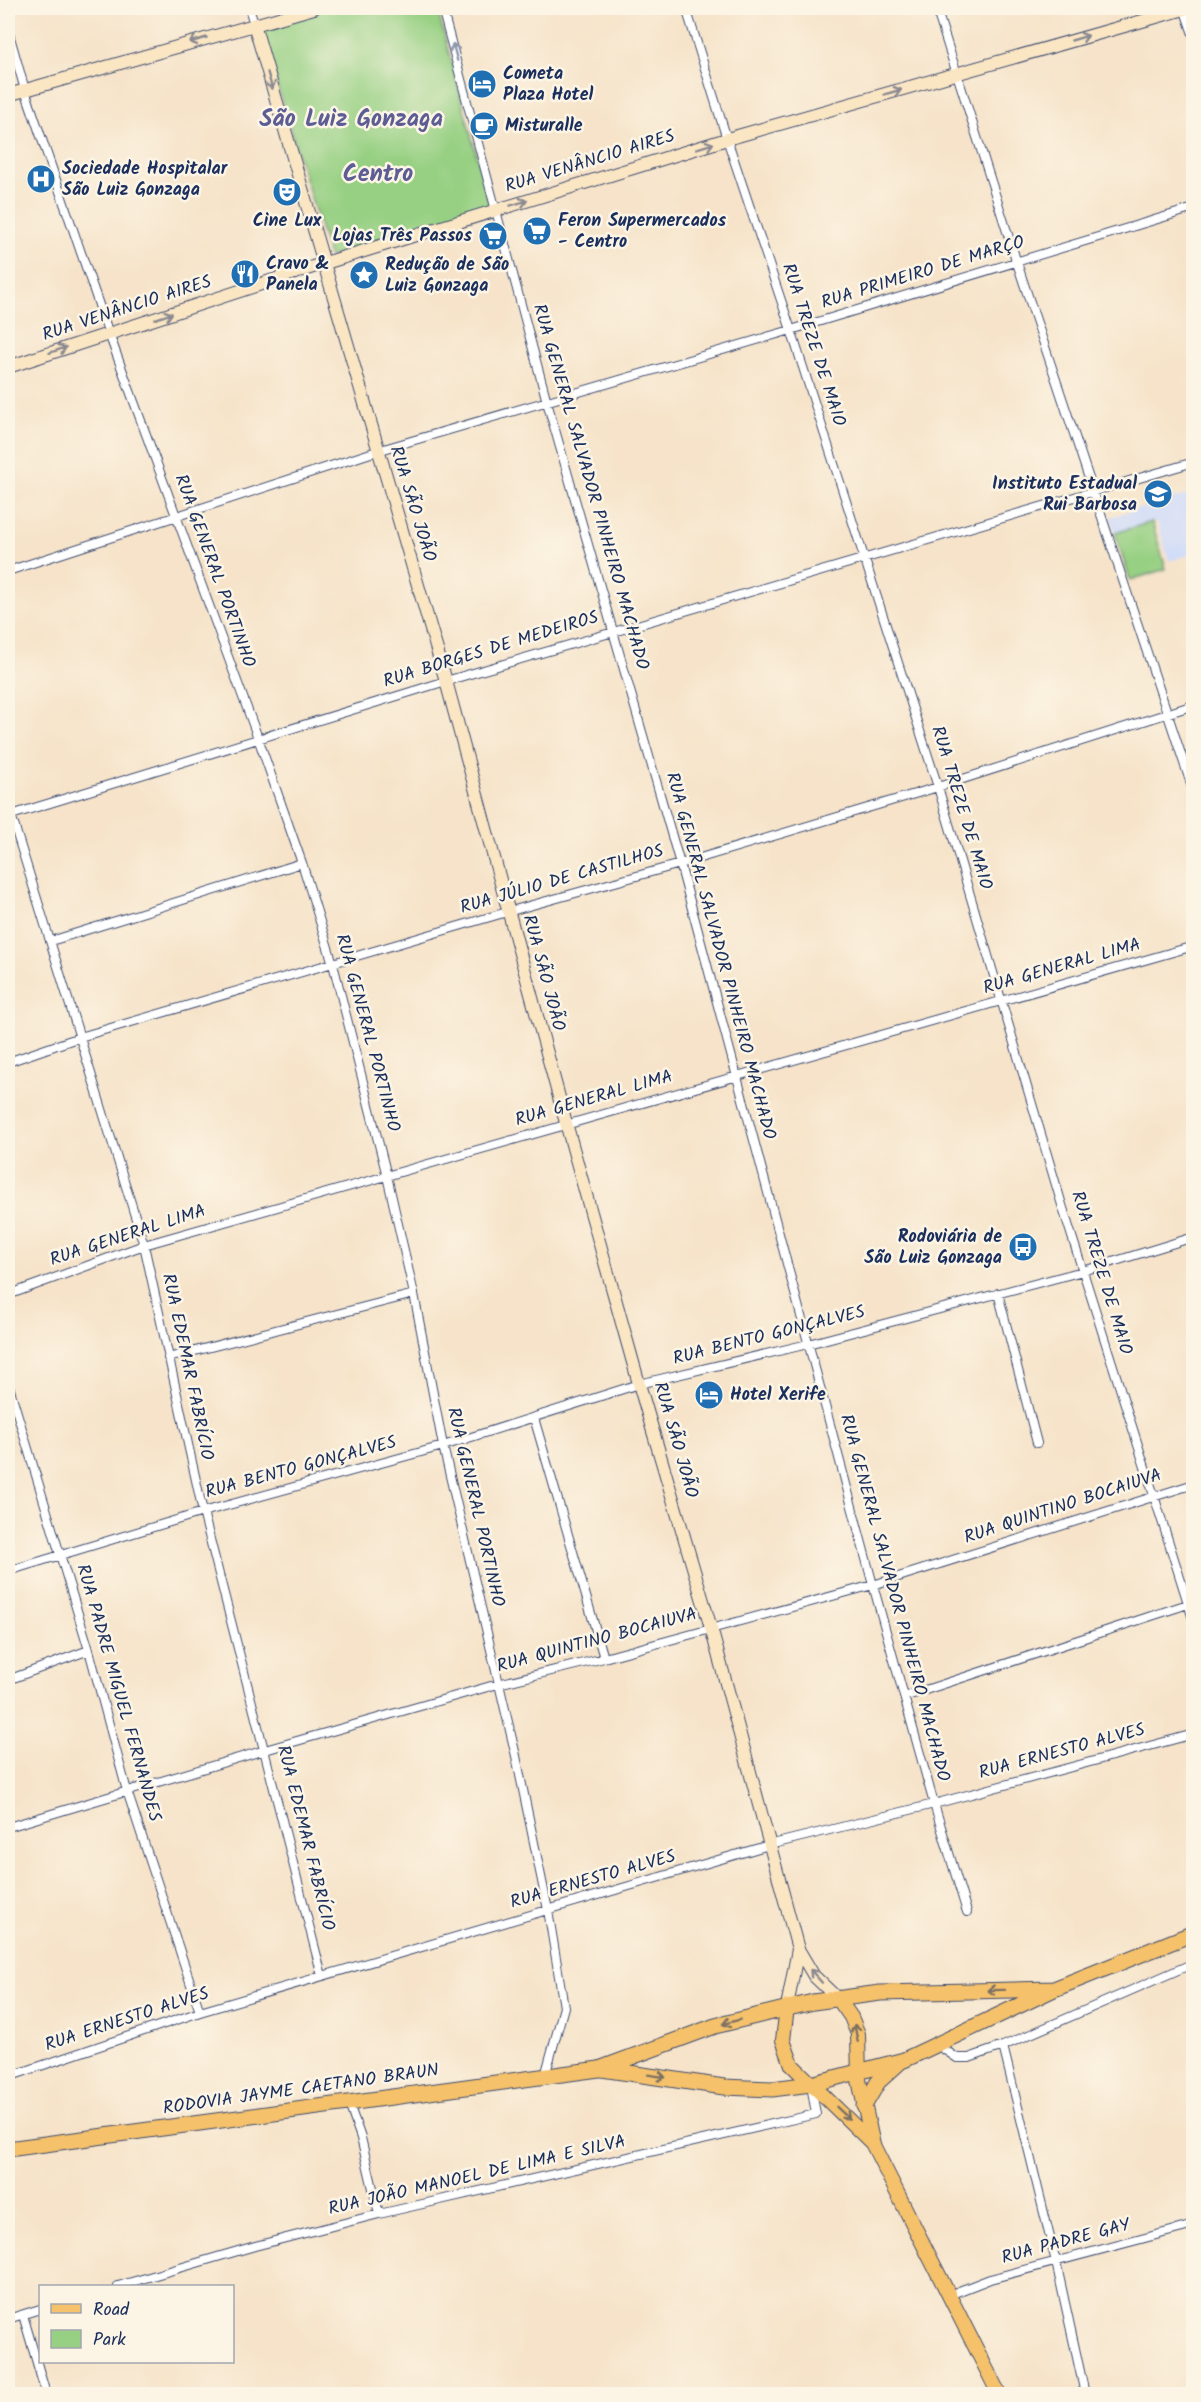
<svg xmlns="http://www.w3.org/2000/svg" width="1201" height="2402" font-family="Kalam,sans-serif">
  <style>
    .built { fill: #cedafa }
    .green { fill: #97d083; stroke: #598070; stroke-width: 1.5 }
    .lines { fill: none; stroke-linecap: round; stroke-linejoin: round }
    .street-casing { stroke: #3c4a6e; stroke-width: 10 }
    .secondary-casing { stroke: #3c4a6e; stroke-width: 14 }
    .primary-casing { stroke: #3c4a6e; stroke-width: 16 }
    .highway-casing { stroke: #3c4a6e; stroke-width: 17 }
    .street { stroke: #fff; stroke-width: 8 }
    .secondary { stroke: #fbe6c4; stroke-width: 12 }
    .primary { stroke: #f5c16b; stroke-width: 14 }
    .highway { stroke: #f5c16b; stroke-width: 15 }
    .oneway { stroke: #8b8a91 }
    .oneway2 { stroke: #8d97ae }
    .oneway3 { stroke: #7d7164 }
    .labels { text-anchor: middle; dominant-baseline: central; stroke-width: 5; stroke-linejoin: round; paint-order: stroke }
    .poi-label { font-size: 18px; font-weight: bold; fill: #1b2f5e; stroke: #fcf5e5; text-anchor: start }
    .street-label { font-size: 18px; fill: #1b2f5e; stroke: #fcf5e5 }
    .district-label { font-size: 24px; font-weight: bold; fill: #5c5d95; stroke: #fcf5e5 }
  </style>
  <rect width="100%" height="100%" fill="#fcf5e5"/>
  <filter id="ink" filterUnits="userSpaceOnUse"><feTurbulence type="fractalNoise" baseFrequency=".0167" numOctaves="2"/><feDisplacementMap in="SourceGraphic" scale="12" xChannelSelector="R" yChannelSelector="G"/><feConvolveMatrix kernelMatrix="1 2 1 2 8 2 1 2 1" color-interpolation-filters="sRGB"/></filter>
  <filter id="wash" filterUnits="userSpaceOnUse"><feTurbulence type="fractalNoise" baseFrequency=".008" numOctaves="4" result="noise"/><feDisplacementMap in="SourceGraphic" scale="24" xChannelSelector="R" yChannelSelector="G"/><feGaussianBlur stdDeviation="1.35" result="paint"/><feColorMatrix in="noise" values="0 0 0 0 0 0 0 0 0 0 0 0 0 0 0 0 0 1.4 0 .05"/><feComposite in="paint" operator="in"/></filter>
  <g filter="url(#wash)">
    <rect width="100%" height="100%" fill="#f6e3c9"/>
    <path class="built" d="M1193,493V554L1169,561L1157,521L1115,533L1110,517Z"/>
    <path class="green" d="M325,8H437L491,209L329,257L259,26Z
      M1152,522L1166,569L1130,580L1115,533Z"/>
  </g>
  <g filter="url(#ink)">
    <g class="lines">
      <g class="street-casing">
        <path id="street" d="M249,8L254,24
          M442,8L547,402L680,864L873,1585L934,1804L967,1912
          M686,8L727,139L791,330L938,787L1062,1205L1194,1622
          M936,8L1017,263L1194,793
          M1184,8L1194,37
          M8,30L25,90L109,334L258,738L302,863L333,964L387,1176L414,1294L443,1446L516,1756L548,1910L564,2007L545,2076
          M8,571L377,451L791,330L1194,208
          M8,805L144,1245L203,1512L322,1976
          M8,816L446,681L1194,462
          M51,941L302,863
          M8,1062L80,1037L507,912L680,864L938,787L1194,705
          M998,1293L1037,1443
          M8,1295L144,1245L1194,946
          M168,1358L414,1294
          M8,1383L89,1650L127,1791L200,2012
          M534,1418L604,1658
          M8,1571L203,1512L443,1446L639,1384L808,1344L1083,1271L1194,1237
          M8,1680L89,1650
          M904,1697L1188,1604
          M8,1827L265,1750L498,1684L604,1658L873,1585L1194,1484
          M936,2044L957,2058H969L1003,2046L1194,1963
          M1003,2046L1056,2262L1085,2394
          M8,2077L200,2012L769,1845L934,1804L1194,1734
          M349,2104L361,2138L379,2214
          M118,2286L255,2246L379,2214L816,2114L811,2085
          M949,2295L990,2279L1194,2225
          M23,2315L46,2394
          M8,2319L40,2309"/>
      </g>
      <g class="secondary-casing">
        <path id="secondary" d="M254,24L446,681L566,1123L639,1384L711,1628L798,1949L814,1976L839,2000
          M8,95L314,8
          M8,367L322,264L727,139L1188,8
          M787,2007L798,1949"/>
      </g>
      <g class="primary-casing">
        <path id="primary" d="M839,2000L851,2017L858,2034L859,2080L873,2145L999,2394
          M787,2007L783,2040L792,2065L872,2143"/>
      </g>
      <g class="highway-casing">
        <path id="highway" d="M602,2069L724,2087L772,2089L811,2084L904,2060L1054,1989L1194,1933
          M864,2106L878,2082L900,2062
          M8,2149L599,2069L715,2026L813,2002L880,1993L1054,1989"/>
      </g>
      <use href="#street" class="street"/>
      <use href="#secondary" class="secondary"/>
      <use href="#primary" class="primary"/>
      <use href="#highway" class="highway"/>
    </g>
    <defs><path id="oneway-shaft" d="M-6 0H5M1.5-3L5.5 0L1.5 3" fill="none" stroke-width="1.6" stroke-linecap="round" stroke-linejoin="round" transform="scale(1.5)"/></defs>
    <g class="oneway">
      <use href="#oneway-shaft" transform="translate(1080 38) rotate(-16)"/>
      <use href="#oneway-shaft" transform="translate(198 40) rotate(164)"/>
      <use href="#oneway-shaft" transform="translate(270 81) rotate(74)"/>
      <use href="#oneway-shaft" transform="translate(893 92) rotate(-16)"/>
      <use href="#oneway-shaft" transform="translate(705 146) rotate(-17)"/>
      <use href="#oneway-shaft" transform="translate(519 203) rotate(-17)"/>
      <use href="#oneway-shaft" transform="translate(164 316) rotate(-18)"/>
      <use href="#oneway-shaft" transform="translate(58 350) rotate(-18)"/>
      <use href="#oneway-shaft" transform="translate(816 1976) rotate(-132)"/>
    </g>
    <use class="oneway2" href="#oneway-shaft" transform="translate(455 52) rotate(-105)"/>
    <g class="oneway3">
      <use href="#oneway-shaft" transform="translate(996 1990) rotate(179)"/>
      <use href="#oneway-shaft" transform="translate(731 2022) rotate(165)"/>
      <use href="#oneway-shaft" transform="translate(856 2033) rotate(-101)"/>
      <use href="#oneway-shaft" transform="translate(657 2076) rotate(9)"/>
      <use href="#oneway-shaft" transform="translate(843 2113) rotate(43)"/>
    </g>
  </g>
  <defs>
    <g id="hotel-disc" transform="scale(1.5)"><circle r="9.5" fill="#1f6fb2" stroke="#fcf5e5"/><path d="M-6-4.5h1.5V1H6V5H4.5V3h-9V5H-6ZM-4 0a1.8 1.8 0 1 1 3.6 0ZM.5 0V-2.5h3Q6-2.5 6 0Z" fill="#fff"/></g>
    <g id="cafe-disc" transform="scale(1.5)"><circle r="9.5" fill="#1f6fb2" stroke="#fcf5e5"/><path d="M-5.5-4.5H6V0H3Q3 3.5 0 3.5H-2.5Q-5.5 3.5-5.5 0ZM3-3.2v2h1.7v-2ZM-6 4.5H4V6H-6Z" fill="#fff"/></g>
    <g id="hospital-disc" transform="scale(1.5)"><circle r="9.5" fill="#1f6fb2" stroke="#fcf5e5"/><path d="M-5-5h3v3.5h4V-5h3V5h-3V1.5h-4V5h-3Z" fill="#fff"/></g>
    <g id="theatre-disc" transform="scale(1.5)"><circle r="9.5" fill="#1f6fb2" stroke="#fcf5e5"/><path d="M-5-5.5Q0-4 5-5.5V0Q5 5 0 6Q-5 5-5 0ZM-3.3-2.5H-1v1.5H-3.3ZM1-2.5H3.3v1.5H1ZM-2.8 1Q0 5.5 2.8 1Z" fill="#fff"/></g>
    <g id="supermarket-disc" transform="scale(1.5)"><circle r="9.5" fill="#1f6fb2" stroke="#fcf5e5"/><path d="M-6-5.5h2.5l.6 2H6L4.5 2H-2.5L-4.4-4H-6ZM-1.5 3.2a1.3 1.3 0 1 0 .1 0ZM3 3.2a1.3 1.3 0 1 0 .1 0Z" fill="#fff"/></g>
    <g id="restaurant-disc" transform="scale(1.5)"><circle r="9.5" fill="#1f6fb2" stroke="#fcf5e5"/><path d="M-5-6h1v4h1v-4h1v4h1v-4h1v5L-1.5 .5V6h-2V.5L-5-1ZM5-6V6H3V1.5H1.5Q1.5-4 5-6Z" fill="#fff"/></g>
    <g id="sight-disc" transform="scale(1.5)"><circle r="9.5" fill="#1f6fb2" stroke="#fcf5e5"/><path d="M0-6L1.8-2.2L6-1.7L2.9 1.2L3.7 5.4L0 3.3L-3.7 5.4L-2.9 1.2L-6-1.7L-1.8-2.2Z" fill="#fff"/></g>
    <g id="school-disc" transform="scale(1.5)"><circle r="9.5" fill="#1f6fb2" stroke="#fcf5e5"/><path d="M0-5L7-2L0 1L-7-2ZM-4 1L0 2.5L4 1V4Q0 6-4 4Z" fill="#fff"/></g>
    <g id="bus-disc" transform="scale(1.5)"><circle r="9.5" fill="#1f6fb2" stroke="#fcf5e5"/><path d="M-5-6H5V4H4V6H2V4H-2V6H-4V4H-5ZM-3.5-4V0h7V-4ZM-3.5 1.2v1.5H-2V1.2ZM2 1.2v1.5H3.5V1.2Z" fill="#fff"/></g>
  </defs>
  <g fill-rule="evenodd">
    <use href="#hotel-disc" x="482" y="84"/>
    <use href="#cafe-disc" x="484" y="126"/>
    <use href="#hospital-disc" x="41" y="179"/>
    <use href="#theatre-disc" x="287" y="192"/>
    <use href="#supermarket-disc" x="537" y="231"/>
    <use href="#supermarket-disc" x="493" y="236"/>
    <use href="#restaurant-disc" x="245" y="274"/>
    <use href="#sight-disc" x="364" y="275"/>
    <use href="#school-disc" x="1158" y="494"/>
    <use href="#bus-disc" x="1023" y="1247"/>
    <use href="#hotel-disc" x="709" y="1395"/>
  </g>
  <g class="labels">
    <g class="poi-label">
      <text x="503" y="74">Cometa<tspan x="503" dy="21">Plaza Hotel</tspan></text>
      <text x="505" y="126">Misturalle</text>
      <text x="62" y="169">Sociedade Hospitalar<tspan x="62" dy="21">São Luiz Gonzaga</tspan></text>
      <text x="287" y="221" text-anchor="middle">Cine Lux</text>
      <text x="558" y="221">Feron Supermercados<tspan x="558" dy="21">- Centro</tspan></text>
      <text x="472" y="236" text-anchor="end">Lojas Três Passos</text>
      <text x="266" y="264">Cravo &amp;<tspan x="266" dy="21">Panela</tspan></text>
      <text x="385" y="265">Redução de São<tspan x="385" dy="21">Luiz Gonzaga</tspan></text>
      <text x="1137" y="484" text-anchor="end">Instituto Estadual<tspan x="1137" dy="21">Rui Barbosa</tspan></text>
      <text x="1002" y="1237" text-anchor="end">Rodoviária de<tspan x="1002" dy="21">São Luiz Gonzaga</tspan></text>
      <text x="730" y="1395">Hotel Xerife</text>
    </g>
    <g class="street-label">
      <text transform="translate(590 162) rotate(-17)">RUA VENÂNCIO AIRES</text>
      <text transform="translate(923 273) rotate(-17)">RUA PRIMEIRO DE MARÇO</text>
      <text transform="translate(127 309) rotate(-18)">RUA VENÂNCIO AIRES</text>
      <text transform="translate(813 345) rotate(72)">RUA TREZE DE MAIO</text>
      <text transform="translate(590 487) rotate(74)">RUA GENERAL SALVADOR PINHEIRO MACHADO</text>
      <text transform="translate(412 504) rotate(73)">RUA SÃO JOÃO</text>
      <text transform="translate(214 571) rotate(70)">RUA GENERAL PORTINHO</text>
      <text transform="translate(491 650) rotate(-17)">RUA BORGES DE MEDEIROS</text>
      <text transform="translate(961 808) rotate(73)">RUA TREZE DE MAIO</text>
      <text transform="translate(562 880) rotate(-16)">RUA JÚLIO DE CASTILHOS</text>
      <text transform="translate(720 956) rotate(75)">RUA GENERAL SALVADOR PINHEIRO MACHADO</text>
      <text transform="translate(1062 967) rotate(-16)">RUA GENERAL LIMA</text>
      <text transform="translate(543 973) rotate(75)">RUA SÃO JOÃO</text>
      <text transform="translate(367 1033) rotate(75)">RUA GENERAL PORTINHO</text>
      <text transform="translate(594 1099) rotate(-16)">RUA GENERAL LIMA</text>
      <text transform="translate(128 1236) rotate(-18)">RUA GENERAL LIMA</text>
      <text transform="translate(1101 1273) rotate(73)">RUA TREZE DE MAIO</text>
      <text transform="translate(769 1336) rotate(-14)">RUA BENTO GONÇALVES</text>
      <text transform="translate(187 1367) rotate(78)">RUA EDEMAR FABRÍCIO</text>
      <text transform="translate(675 1440) rotate(74)">RUA SÃO JOÃO</text>
      <text transform="translate(301 1468) rotate(-15)">RUA BENTO GONÇALVES</text>
      <text transform="translate(475 1507) rotate(77)">RUA GENERAL PORTINHO</text>
      <text transform="translate(1063 1507) rotate(-18)">RUA QUINTINO BOCAIUVA</text>
      <text transform="translate(894 1598) rotate(75)">RUA GENERAL SALVADOR PINHEIRO MACHADO</text>
      <text transform="translate(597 1641) rotate(-15)">RUA QUINTINO BOCAIUVA</text>
      <text transform="translate(118 1693) rotate(74)">RUA PADRE MIGUEL FERNANDES</text>
      <text transform="translate(1062 1752) rotate(-15)">RUA ERNESTO ALVES</text>
      <text transform="translate(305 1838) rotate(76)">RUA EDEMAR FABRÍCIO</text>
      <text transform="translate(593 1880) rotate(-16)">RUA ERNESTO ALVES</text>
      <text transform="translate(127 2020) rotate(-18)">RUA ERNESTO ALVES</text>
      <text transform="translate(301 2090) rotate(-8)">RODOVIA JAYME CAETANO BRAUN</text>
      <text transform="translate(477 2176) rotate(-13)">RUA JOÃO MANOEL DE LIMA E SILVA</text>
      <text transform="translate(1066 2242) rotate(-15)">RUA PADRE GAY</text>
    </g>
    <g class="district-label">
      <text x="351" y="119">São Luiz Gonzaga</text>
      <text x="378" y="174">Centro</text>
    </g>
  </g>
  <rect width="1201" height="2402" fill="none" stroke="#fcf5e5" stroke-width="30"/>
  <rect x="39" y="2285" width="195" height="78" fill="#fcf5e5" stroke="#a2a6af" stroke-width="1.5"/>
  <rect x="51" y="2304" width="30" height="9" fill="#f5c16b" stroke="#a2a6af" stroke-width="1.5"/>
  <text x="93" y="2315" font-size="18" fill="#1b2f5e">Road</text>
  <rect x="51" y="2330" width="30" height="18" fill="#97d083" stroke="#a2a6af" stroke-width="1.5"/>
  <text x="93" y="2345" font-size="18" fill="#1b2f5e">Park</text>
</svg>
